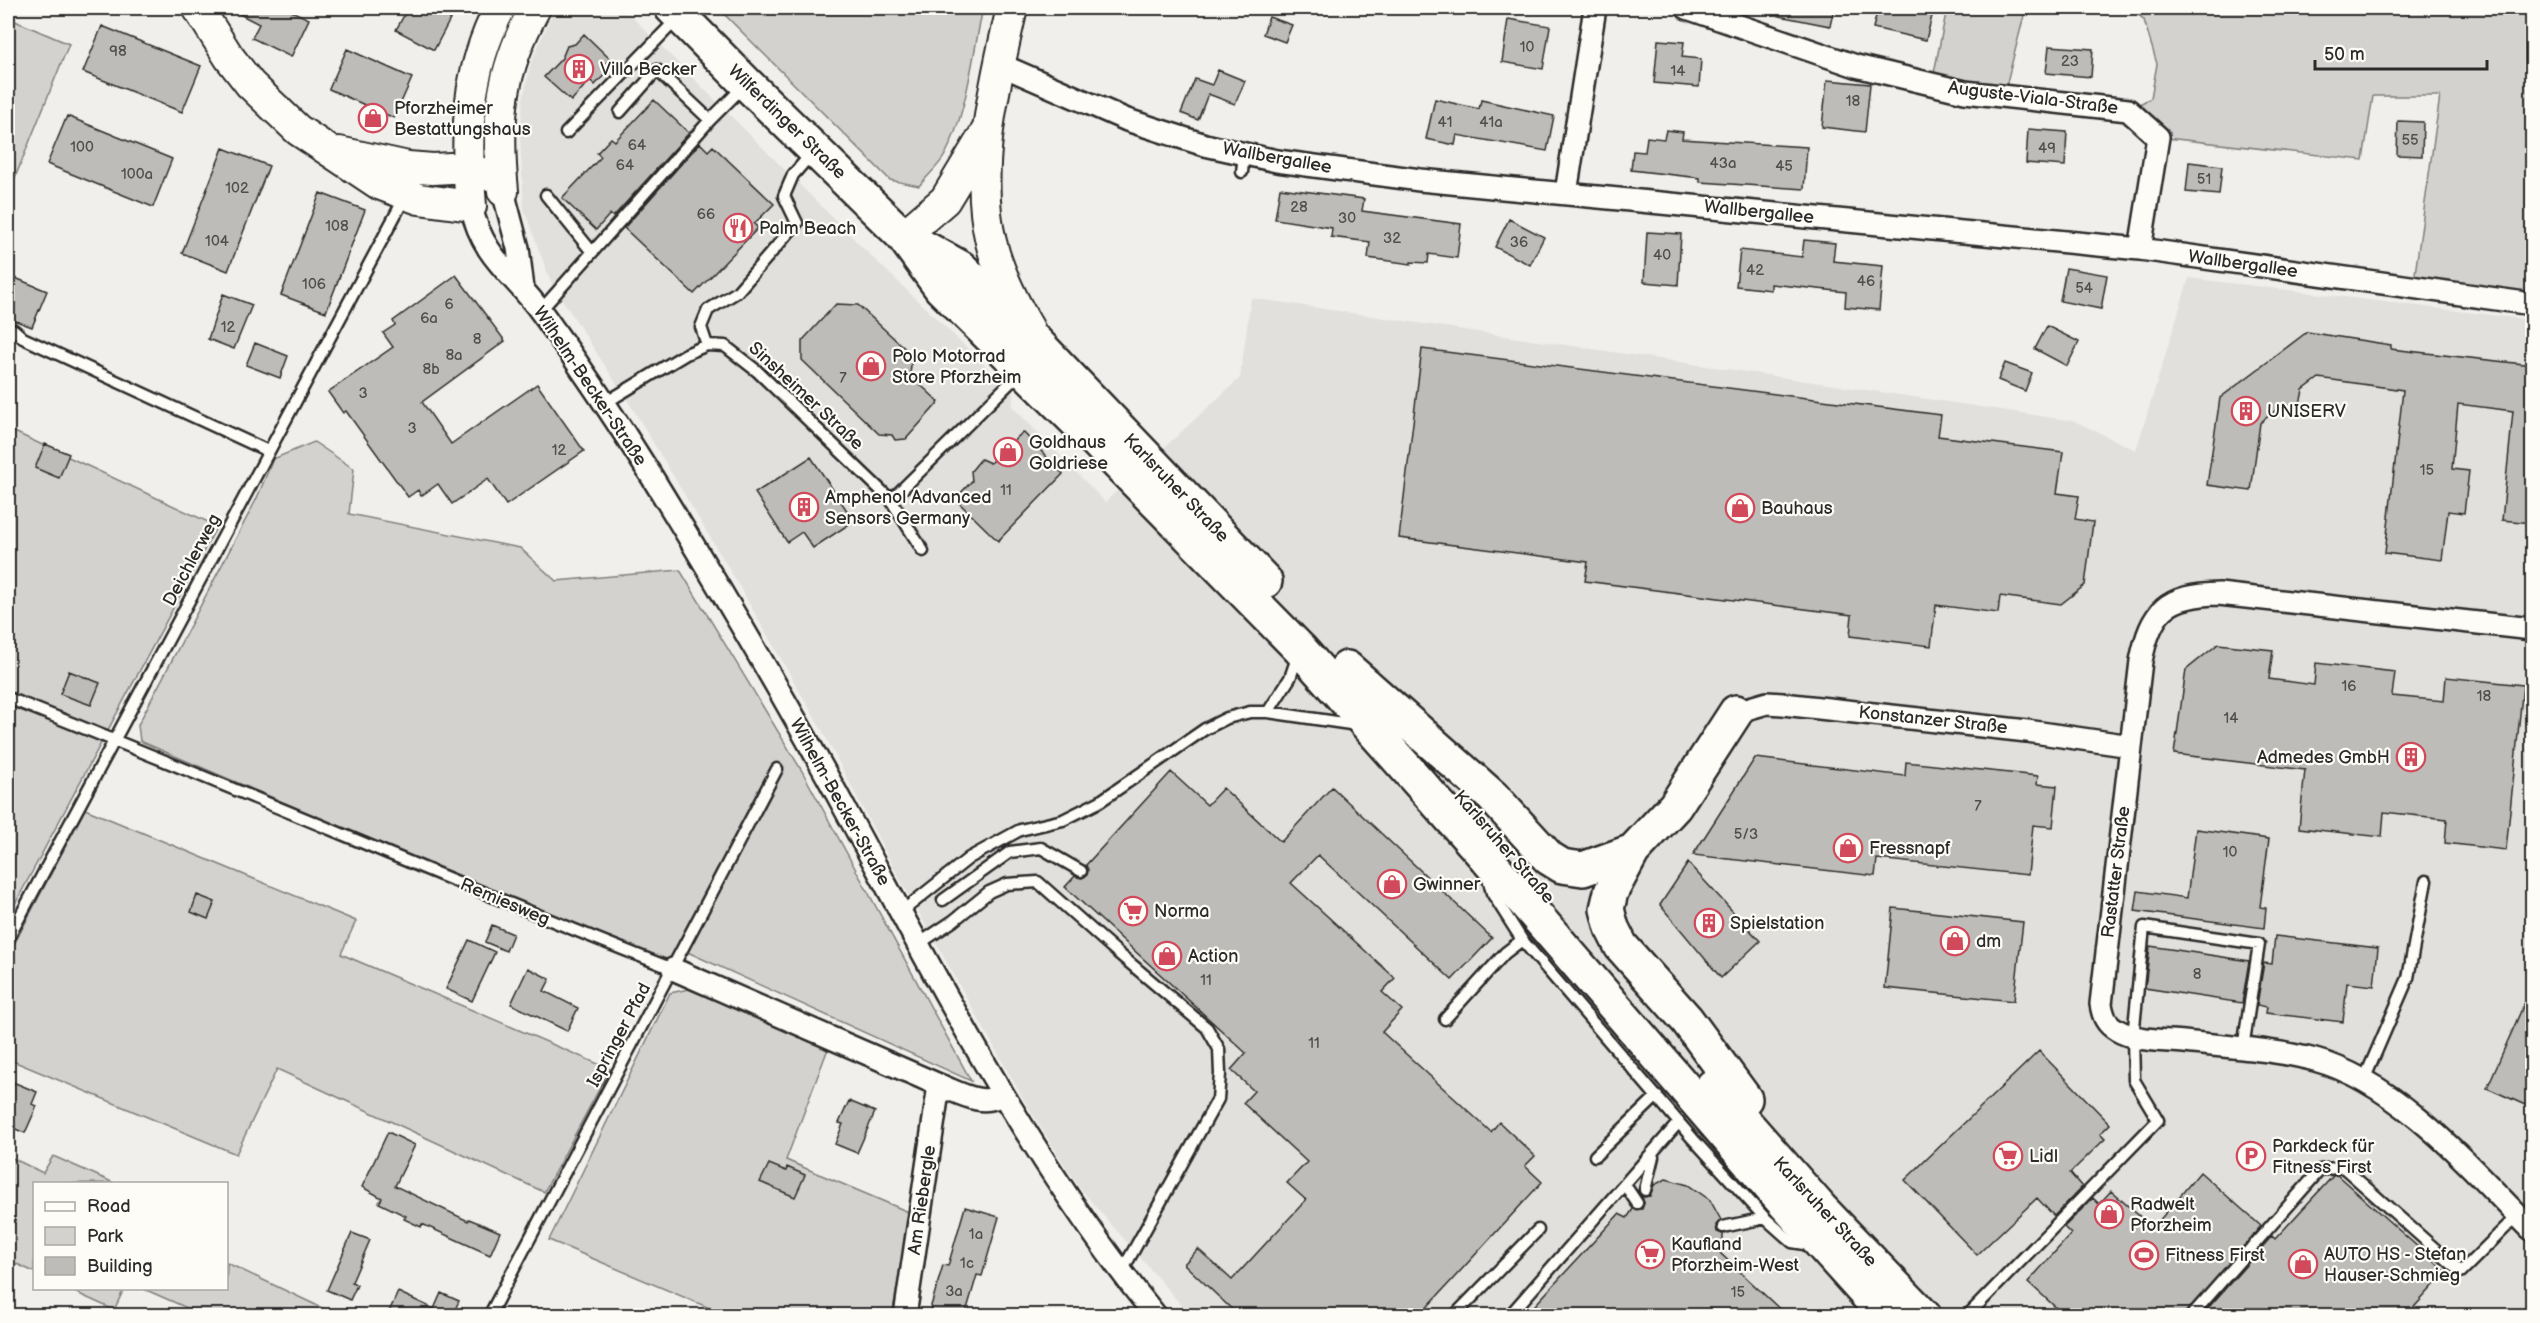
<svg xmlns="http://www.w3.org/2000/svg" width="2540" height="1323" font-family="'Balsamiq Sans',sans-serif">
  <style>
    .built { fill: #e1e0dc }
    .green { fill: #d3d2cf; stroke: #7f7e7d; stroke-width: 1.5 }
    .building { fill: #bdbcb8; stroke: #2b2b2b; stroke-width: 1.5 }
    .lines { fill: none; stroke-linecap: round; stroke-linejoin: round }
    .lane-casing { stroke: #2b2b2b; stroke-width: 15 }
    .street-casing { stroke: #2b2b2b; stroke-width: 26 }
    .secondary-casing { stroke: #2b2b2b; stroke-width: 34 }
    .primary-casing { stroke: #2b2b2b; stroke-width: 38 }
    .lane { stroke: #fdfcf7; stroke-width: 10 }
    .street { stroke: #fdfcf7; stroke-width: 21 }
    .secondary { stroke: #fdfcf7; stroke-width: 30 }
    .primary { stroke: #fdfcf7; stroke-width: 33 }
    .labels { text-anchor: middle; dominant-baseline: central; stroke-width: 4.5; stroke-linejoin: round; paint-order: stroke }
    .number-label { font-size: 15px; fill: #504f4e }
    .poi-label { font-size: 18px; fill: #2b2b2b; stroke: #fdfcf7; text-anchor: start }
    .street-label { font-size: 18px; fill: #2b2b2b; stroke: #fdfcf7 }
  </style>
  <rect width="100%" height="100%" fill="#f0efeb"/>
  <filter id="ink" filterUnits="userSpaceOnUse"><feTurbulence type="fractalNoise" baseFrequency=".0167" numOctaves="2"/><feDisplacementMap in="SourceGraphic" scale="12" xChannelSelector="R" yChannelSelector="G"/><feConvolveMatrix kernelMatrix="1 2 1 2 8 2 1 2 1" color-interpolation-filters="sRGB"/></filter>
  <g filter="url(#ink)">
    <path class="built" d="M558,8H623L868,253L1014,393L1012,406L1105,502L1240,378L1251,298L2074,421L2136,450L2189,278L2532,320V1315H1190L1077,1185L1025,1102L896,872L823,732L731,572L636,414L551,282L524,210L520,136L523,99L531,63L552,14Z"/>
    <path class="green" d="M718,8H983C973,53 967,114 945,155C939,166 927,176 919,186L890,180Z
      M1947,8H2026L2005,90L1933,78Z
      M2132,8H2532V297L2414,281L2440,96H2373L2363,160L2158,137L2128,110L2151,98L2157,64L2144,20Z
      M8,18L69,44L8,195Z
      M8,429L217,526L8,917Z
      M314,442L354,469L349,514L520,548L556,581L680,570L802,771L971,1081L683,950L673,969L140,741L138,725L257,498L273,459Z
      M85,809L356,921L341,954L610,1069L544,1192L277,1069L236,1154L8,1059V956Z
      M689,989L829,1046L786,1160L911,1213L892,1315H726L549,1240L670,993Z
      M8,1156L43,1173L53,1156L114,1183L34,1184V1272L8,1260Z
      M227,1263L337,1315H203L144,1289L226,1288Z
      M68,1289L124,1288V1289L114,1310Z"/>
    <path class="building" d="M228,8H285L309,19L291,57L252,38L259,24Z
      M408,8H456L434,50L396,30Z
      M1780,8H1834L1830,26L1779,16Z
      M1878,8H1934L1926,40L1873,28Z
      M1269,17L1292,25L1285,42L1263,34Z
      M1508,19L1550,26L1543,69L1502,62Z
      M102,26L201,66L182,112L83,72Z
      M584,34L610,59L603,66L608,71L595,85L590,80L571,101L544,77L562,58L567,46L575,44Z
      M1658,40L1684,42L1682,57L1701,59L1699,87L1654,83Z
      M2049,46L2093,49L2091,77L2046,73Z
      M347,49L412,78L394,118L329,89Z
      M1218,70L1245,81L1235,104L1208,94L1198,120L1181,113L1195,79L1212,85Z
      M1827,80L1870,84L1865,132L1822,127Z
      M1435,99L1479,109L1481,100L1554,116L1547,151L1457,135L1455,145L1426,139Z
      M654,100L689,133L613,217L610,214L596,230L562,198L601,157L597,153L611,138L615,141Z
      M67,116L172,159L153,207L47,164Z
      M2398,121L2423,122L2422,156L2397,155Z
      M2028,129L2067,132L2065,166L2026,163Z
      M1666,130L1683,132L1682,139L1807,147L1804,189L1700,182V178L1631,170L1633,151L1645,152L1647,137L1664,139Z
      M700,143L708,151L713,146L774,204L754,224L758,228L694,294L624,228Z
      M223,148L269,166L228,271L182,253Z
      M2189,162L2222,166L2219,195L2186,192Z
      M1280,188L1364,199L1362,211L1461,224L1457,258L1429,254L1428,263L1411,262V264L1368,258L1370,242L1331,237L1332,228L1275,219Z
      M320,193L365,210L326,312L281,295Z
      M1509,219L1544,237L1530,265L1495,247Z
      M1647,232L1681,234L1678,285L1644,282Z
      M1804,240L1835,243L1833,261L1883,266L1879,310L1845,307L1846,292L1771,284V290L1736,286L1740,250L1802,257Z
      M2066,268L2107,275L2101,309L2060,301Z
      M8,275L47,291L32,327L8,318Z
      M456,275L505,341L422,402L451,444L537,384L584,451L506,505L488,479L452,504L438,484L421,496L418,490L408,497L346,411L343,413L328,392L393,347L383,333L395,325L393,321Z
      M223,294L252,305L234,349L208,339Z
      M836,304L858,305L912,355L910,375L939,402L906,439L895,440L892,435L879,434L802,360V341Z
      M2047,326L2079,342L2067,366L2035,349Z
      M2307,332L2391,345V349L2532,365V523L2502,520L2513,411L2458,404L2452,469L2469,471L2464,513L2448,511L2442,560L2385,553L2403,390L2319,378L2303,390L2301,400L2292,411H2275L2260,423L2251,491L2207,485L2220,398Z
      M255,343L288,356L280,378L246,365Z
      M1422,349L1941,415L1938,436L2063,452L2057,493L2079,496L2075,519L2093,522L2085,585L2061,604L2000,596L1998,613L1936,605L1931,646L1850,636L1852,615L1585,581L1588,562L1399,538Z
      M2005,363L2032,373L2025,391L1998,380Z
      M1023,432L1063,474L998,541L955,499L972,481L971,471L981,459L990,463Z
      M45,444L69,454L59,478L35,468Z
      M811,457L854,521L813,548L802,532L787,542L755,493Z
      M2218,644L2273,650L2269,679L2314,685L2316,663L2395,672L2392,696L2444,701L2446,677L2523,685L2506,850L2445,843L2447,819L2384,812L2382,837L2299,828L2305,770L2174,754L2186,670Z
      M69,671L100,683L91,705L60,694Z
      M1755,758L1905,776L1906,762L2038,776L2037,784L2057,786L2053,827L2033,825L2028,875L1877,859L1875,876L1693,855Z
      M1171,772L1207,805L1223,788L1281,842L1332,787L1492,938L1452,980L1318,855L1291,883L1395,978L1382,992L1402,1010L1382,1032L1491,1132L1499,1122L1535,1156L1525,1166L1542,1182L1419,1316H1239L1184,1264L1198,1249L1232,1280L1306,1200L1287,1183L1307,1162L1243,1103L1254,1091L1231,1070L1246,1053L1065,887L1075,876L1082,878L1087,875L1088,870L1086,865Z
      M2196,829L2269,839L2260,907L2266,908L2264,928L2135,911L2138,891L2187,898Z
      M1688,863L1760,941L1721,978L1660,905Z
      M197,895L215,902L208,919L191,912Z
      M1893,908L2023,922L2014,1001L1885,988Z
      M492,925L513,934L506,951L485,942Z
      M2275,936L2378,948L2374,986L2347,983L2343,1022L2266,1013L2267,1007L2257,1005L2264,963L2272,964Z
      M469,940L495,952L472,1001L446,989Z
      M2150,946L2249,961L2242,1003L2145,988Z
      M528,968L550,979L544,991L578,1008L567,1031L511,1004Z
      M2532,986V1108L2487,1088Z
      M2039,1051L2110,1124L2100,1134L2105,1139L2070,1173L2082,1187L2054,1216L2037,1198L1977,1255L1905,1180Z
      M8,1080L37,1092L32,1104L37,1106L25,1133L8,1126Z
      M849,1101L875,1112L857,1153L835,1144L843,1124L839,1123Z
      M388,1132L415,1145L395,1186L468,1221L469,1219L500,1232L490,1255L422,1224L421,1227L404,1219L406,1216L379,1203L382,1198L362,1187Z
      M769,1164L786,1171L787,1167L805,1175L795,1197L760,1182Z
      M2200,1172L2261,1226L2184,1316H2065L2028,1282L2071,1234L2064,1227L2093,1198L2099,1204L2111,1191L2153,1228Z
      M2337,1175L2446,1272L2406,1316H2201L2272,1236L2275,1239L2333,1176Z
      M1666,1179L1688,1185L1710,1200L1721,1220L1716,1225L1717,1232L1723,1234V1243L1719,1252L1787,1316H1525L1619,1214L1627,1218L1633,1209H1642L1644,1203L1642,1197L1650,1196L1654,1185Z
      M965,1207L999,1217L982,1276L977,1275L965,1316H928L943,1265L948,1266Z
      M352,1233L370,1240L352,1282L357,1285L350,1300L327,1290Z
      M398,1292L434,1309L441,1293L459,1301L452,1316H387Z"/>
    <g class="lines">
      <g class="lane-casing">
        <path id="lane" d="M620,112L657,70L710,120
          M566,133L678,18
          M1242,172L1244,154
          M546,195L592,252
          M541,310L710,120L744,86
          M14,330L23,338L268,451
          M707,345L701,327L708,310L737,292L797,223L784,196L793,175L812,153
          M605,403L686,354L707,345L725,346L757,371L891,500L923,551
          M891,500L1021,372
          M8,698C231,785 450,882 673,969
          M1268,712L1290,678L1298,655
          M1487,874L1492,893L1522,940L1693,1139L1765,1218L1792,1242L1811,1245
          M943,900L1010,852L1041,848L1081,871
          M900,913L969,858L1020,830L1063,820L1099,802L1205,729L1227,718L1250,712H1268L1357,725
          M8,939L405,197
          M917,945L953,921L989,892L1007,884L1038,882L1118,953L1207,1028L1219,1049L1220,1074L1218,1099L1121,1273
          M1445,1019L1505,953L1522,940
          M2364,1080L2408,978L2426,881
          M1595,1156L1657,1096
          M1625,1185L1637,1203
          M1645,1190L1653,1157
          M1723,1227L1765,1218
          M489,1316L777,769
          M1454,1316L1538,1230
          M1509,1316L1679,1122
          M1967,1316L2158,1120L2134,1080L2133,1037L2144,927L2259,944L2243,1048
          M2191,1316L2320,1170L2343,1167L2461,1272L2518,1215"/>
      </g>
      <g class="street-casing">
        <path id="street" d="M1687,8L1856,66L1965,92L2128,110L2158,137L2140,249
          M1001,65L1127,120L1205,145L1277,161L1420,180L2140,249L2532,304
          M503,191L518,248L523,288
          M1566,193L1595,8
          M471,206C483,259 513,273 542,313C581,367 617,421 652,477C722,591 790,706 853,824C945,994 1033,1165 1156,1316
          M2532,629L2219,594C2167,595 2151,610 2141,661L2101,1004C2103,1016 2106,1024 2117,1030C2135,1041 2163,1040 2184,1042C2227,1047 2273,1049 2315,1060C2398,1082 2473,1170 2532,1230
          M1736,712L1767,703L1783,704L2027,731L2131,746
          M673,969L939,1085C960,1093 981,1107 1002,1095
          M905,1316L939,1085"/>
      </g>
      <g class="secondary-casing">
        <path id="secondary" d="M198,8L229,57L250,84L298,130L379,184L419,199L471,206
          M1012,8C996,79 973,169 991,242C998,271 1014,303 1029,329
          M339,152L408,167L433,169L468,167L485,175
          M503,191C496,120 500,72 535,8
          M471,206C465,134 466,73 500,8
          M903,236L945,200L986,132"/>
      </g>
      <g class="primary-casing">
        <path id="primary" d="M672,8L747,84L903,236L941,288L1090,435L1300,649L1482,853L1778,1196L1886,1316
          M912,241L961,268L1035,341L1265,581
          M1347,668L1493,797L1549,858L1562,866L1583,869L1633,851
          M1736,712L1675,806L1633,851L1611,892L1607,909L1612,928L1621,946L1687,1020L1745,1099
          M1713,1086L1821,1209L1924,1316"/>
      </g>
      <use href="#lane" class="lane"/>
      <use href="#street" class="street"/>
      <use href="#secondary" class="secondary"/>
      <use href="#primary" class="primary"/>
    </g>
  </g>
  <defs>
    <g id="building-ring" transform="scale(1.5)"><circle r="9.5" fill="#fdfcf7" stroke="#d1495b" stroke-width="1.5"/><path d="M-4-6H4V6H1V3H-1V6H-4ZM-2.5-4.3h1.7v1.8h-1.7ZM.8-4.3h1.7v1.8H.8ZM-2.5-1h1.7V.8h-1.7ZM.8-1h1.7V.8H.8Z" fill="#d1495b"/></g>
    <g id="shop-ring" transform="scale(1.5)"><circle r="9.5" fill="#fdfcf7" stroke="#d1495b" stroke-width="1.5"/><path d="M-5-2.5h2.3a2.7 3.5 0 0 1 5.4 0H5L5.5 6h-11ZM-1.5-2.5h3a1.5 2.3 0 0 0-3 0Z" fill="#d1495b"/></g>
    <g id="restaurant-ring" transform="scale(1.5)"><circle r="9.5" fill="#fdfcf7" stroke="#d1495b" stroke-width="1.5"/><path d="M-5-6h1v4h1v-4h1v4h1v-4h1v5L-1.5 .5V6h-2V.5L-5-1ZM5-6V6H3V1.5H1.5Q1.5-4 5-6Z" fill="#d1495b"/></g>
    <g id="supermarket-ring" transform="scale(1.5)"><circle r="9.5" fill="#fdfcf7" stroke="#d1495b" stroke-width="1.5"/><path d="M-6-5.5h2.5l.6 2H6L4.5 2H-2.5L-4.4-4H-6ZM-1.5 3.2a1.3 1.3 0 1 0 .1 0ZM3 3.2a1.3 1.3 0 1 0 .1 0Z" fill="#d1495b"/></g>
    <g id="parking-ring" transform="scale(1.5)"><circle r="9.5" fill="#fdfcf7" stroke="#d1495b" stroke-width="1.5"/><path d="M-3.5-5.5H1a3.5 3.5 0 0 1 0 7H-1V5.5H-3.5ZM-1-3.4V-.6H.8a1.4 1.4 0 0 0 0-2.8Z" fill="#d1495b"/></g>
    <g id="stadium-ring" transform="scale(1.5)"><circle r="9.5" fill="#fdfcf7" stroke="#d1495b" stroke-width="1.5"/><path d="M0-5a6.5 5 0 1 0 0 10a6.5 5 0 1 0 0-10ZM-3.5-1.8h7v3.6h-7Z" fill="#d1495b"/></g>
  </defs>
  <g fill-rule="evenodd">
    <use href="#building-ring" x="579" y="69"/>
    <use href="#shop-ring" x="373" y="118"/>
    <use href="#restaurant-ring" x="738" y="228"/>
    <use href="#shop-ring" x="871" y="366"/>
    <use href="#building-ring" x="2246" y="411"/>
    <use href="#shop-ring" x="1008" y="452"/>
    <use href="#building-ring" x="804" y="507"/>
    <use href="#shop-ring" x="1740" y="508"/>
    <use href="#building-ring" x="2411" y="757"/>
    <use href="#shop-ring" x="1848" y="848"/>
    <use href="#shop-ring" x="1392" y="884"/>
    <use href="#supermarket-ring" x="1133" y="911"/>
    <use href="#building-ring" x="1709" y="923"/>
    <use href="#shop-ring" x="1955" y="941"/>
    <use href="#shop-ring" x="1167" y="956"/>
    <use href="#supermarket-ring" x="2008" y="1156"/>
    <use href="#parking-ring" x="2251" y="1156"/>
    <use href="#shop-ring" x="2109" y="1214"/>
    <use href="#supermarket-ring" x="1650" y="1254"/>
    <use href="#stadium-ring" x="2144" y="1255"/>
    <use href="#shop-ring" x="2303" y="1264"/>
  </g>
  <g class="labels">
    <g class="number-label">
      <text x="1527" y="47">10</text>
      <text x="118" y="51">98</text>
      <text x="2070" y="61">23</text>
      <text x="1678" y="71">14</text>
      <text x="1853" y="101">18</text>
      <text x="1445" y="122">41</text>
      <text x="1491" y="122">41a</text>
      <text x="2410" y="140">55</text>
      <text x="637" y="145">64</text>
      <text x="82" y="147">100</text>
      <text x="2047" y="148">49</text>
      <text x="1723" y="163">43a</text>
      <text x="625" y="165">64</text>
      <text x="1784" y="166">45</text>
      <text x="137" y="174">100a</text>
      <text x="2204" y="179">51</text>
      <text x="237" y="188">102</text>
      <text x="1299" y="207">28</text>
      <text x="706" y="214">66</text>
      <text x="1347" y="218">30</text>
      <text x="337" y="226">108</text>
      <text x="1392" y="238">32</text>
      <text x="217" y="241">104</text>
      <text x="1519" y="242">36</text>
      <text x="1662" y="255">40</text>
      <text x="1755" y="270">42</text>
      <text x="1866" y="281">46</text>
      <text x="314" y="284">106</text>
      <text x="2084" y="288">54</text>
      <text x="449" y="304">6</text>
      <text x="429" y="318">6a</text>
      <text x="228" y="327">12</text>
      <text x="477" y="339">8</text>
      <text x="454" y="355">8a</text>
      <text x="431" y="369">8b</text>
      <text x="843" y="378">7</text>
      <text x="363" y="393">3</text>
      <text x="412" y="428">3</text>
      <text x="559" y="450">12</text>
      <text x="2427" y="470">15</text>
      <text x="1006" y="490">11</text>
      <text x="2349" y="686">16</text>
      <text x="2484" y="696">18</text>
      <text x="2231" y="718">14</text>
      <text x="1978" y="806">7</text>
      <text x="1746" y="834">5/3</text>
      <text x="2230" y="852">10</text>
      <text x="2197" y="974">8</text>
      <text x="1206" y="980">11</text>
      <text x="1314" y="1043">11</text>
      <text x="976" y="1234">1a</text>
      <text x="967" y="1263">1c</text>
      <text x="954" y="1291">3a</text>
      <text x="1738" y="1292">15</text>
    </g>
    <g class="poi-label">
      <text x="600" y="69">Villa Becker</text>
      <text x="394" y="108">Pforzheimer<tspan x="394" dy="21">Bestattungshaus</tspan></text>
      <text x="759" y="228">Palm Beach</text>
      <text x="892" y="356">Polo Motorrad<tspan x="892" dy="21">Store Pforzheim</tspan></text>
      <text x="2267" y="411">UNISERV</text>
      <text x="1029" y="442">Goldhaus<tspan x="1029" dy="21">Goldriese</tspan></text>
      <text x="825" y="497">Amphenol Advanced<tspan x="825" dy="21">Sensors Germany</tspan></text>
      <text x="1761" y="508">Bauhaus</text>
      <text x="2390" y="757" text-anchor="end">Admedes GmbH</text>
      <text x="1869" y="848">Fressnapf</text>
      <text x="1413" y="884">Gwinner</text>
      <text x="1154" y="911">Norma</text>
      <text x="1730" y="923">Spielstation</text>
      <text x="1976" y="941">dm</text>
      <text x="1188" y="956">Action</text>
      <text x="2272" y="1146">Parkdeck für<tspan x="2272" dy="21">Fitness First</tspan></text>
      <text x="2029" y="1156">Lidl</text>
      <text x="2130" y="1204">Radwelt<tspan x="2130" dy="21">Pforzheim</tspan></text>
      <text x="1671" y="1244">Kaufland<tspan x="1671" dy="21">Pforzheim-West</tspan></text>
      <text x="2324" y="1254">AUTO HS - Stefan<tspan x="2324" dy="21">Hauser-Schmieg</tspan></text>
      <text x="2165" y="1255">Fitness First</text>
    </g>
    <g class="street-label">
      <text transform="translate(2033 98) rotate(7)">Auguste-Viala-Straße</text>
      <text transform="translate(787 122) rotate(44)">Wilferdinger Straße</text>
      <text transform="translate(1277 158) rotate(10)">Wallbergallee</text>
      <text transform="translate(1759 212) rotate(6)">Wallbergallee</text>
      <text transform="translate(2243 264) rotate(8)">Wallbergallee</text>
      <text transform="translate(590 386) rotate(56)">Wilhelm-Becker-Straße</text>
      <text transform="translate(806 396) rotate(43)">Sinsheimer Straße</text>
      <text transform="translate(1176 488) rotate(46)">Karlsruher Straße</text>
      <text transform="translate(192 560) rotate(-62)">Deichlerweg</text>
      <text transform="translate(1933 720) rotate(6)">Konstanzer Straße</text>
      <text transform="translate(840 802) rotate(61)">Wilhelm-Becker-Straße</text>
      <text transform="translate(1504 847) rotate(49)">Karlsruher Straße</text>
      <text transform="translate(2116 872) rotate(-83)">Rastatter Straße</text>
      <text transform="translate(505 902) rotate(23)">Remiesweg</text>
      <text transform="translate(619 1035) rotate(-62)">Ispringer Pfad</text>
      <text transform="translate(922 1200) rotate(-82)">Am Riebergle</text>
      <text transform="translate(1825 1212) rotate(47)">Karlsruher Straße</text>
    </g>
  </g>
  <rect width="2540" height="1323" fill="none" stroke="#fdfcf7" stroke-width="30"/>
  <rect x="15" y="15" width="2510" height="1293" fill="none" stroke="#2b2b2b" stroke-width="2" filter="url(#ink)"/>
  <rect x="33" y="1182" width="195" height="108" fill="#fdfcf7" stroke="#a9a8a5" stroke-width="1.5"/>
  <rect x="45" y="1202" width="30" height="9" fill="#fdfcf7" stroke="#a9a8a5" stroke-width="1.5"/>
  <text x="87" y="1212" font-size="18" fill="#2b2b2b">Road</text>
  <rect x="45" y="1227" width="30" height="18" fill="#d3d2cf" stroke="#a9a8a5" stroke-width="1.5"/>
  <text x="87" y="1242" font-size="18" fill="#2b2b2b">Park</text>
  <rect x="45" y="1257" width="30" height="18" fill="#bdbcb8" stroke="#a9a8a5" stroke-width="1.5"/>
  <text x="87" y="1272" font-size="18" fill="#2b2b2b">Building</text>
  <path d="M2315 60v9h172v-9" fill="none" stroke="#2b2b2b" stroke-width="3"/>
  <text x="2324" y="60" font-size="18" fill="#2b2b2b" stroke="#fdfcf7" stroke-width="4.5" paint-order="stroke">50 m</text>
</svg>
